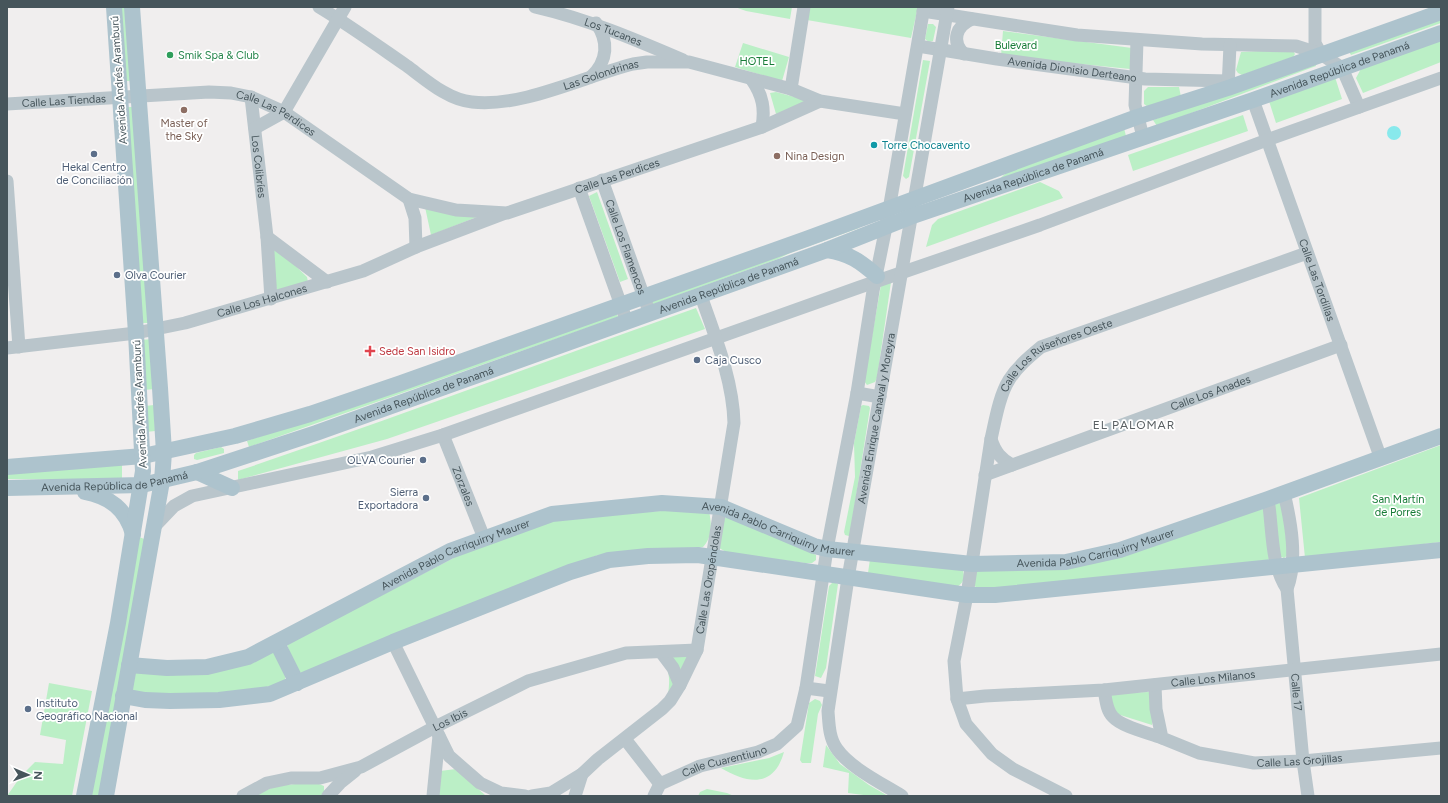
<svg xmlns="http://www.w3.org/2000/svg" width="1448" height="803" font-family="Figtree,sans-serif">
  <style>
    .green { fill: #bbefc6 }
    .water { fill: #88e9ec }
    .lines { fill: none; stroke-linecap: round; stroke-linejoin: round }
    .minor { stroke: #b9c5cb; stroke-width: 13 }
    .major { stroke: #adc3cd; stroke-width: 16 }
    .leisure-dot { fill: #2e9e5b; stroke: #fff; stroke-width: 1.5 }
    .education-dot { fill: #8d6e63; stroke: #fff; stroke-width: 1.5 }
    .culture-dot { fill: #0f9aa8; stroke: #fff; stroke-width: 1.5 }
    .service-dot { fill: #5c6f8a; stroke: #fff; stroke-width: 1.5 }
    .health-dot { fill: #e0444e; stroke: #fff; stroke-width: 1.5 }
    .labels { text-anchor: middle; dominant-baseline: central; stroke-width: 3.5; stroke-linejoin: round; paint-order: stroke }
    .street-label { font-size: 11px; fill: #46555b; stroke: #fff }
    .park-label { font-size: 11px; fill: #177c37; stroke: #fff }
    .leisure-label { font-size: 11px; fill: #27864d; stroke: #fff; text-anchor: start }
    .education-label { font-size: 11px; fill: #785e54; stroke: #fff }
    .culture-label { font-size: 11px; fill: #0d838f; stroke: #fff; text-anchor: start }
    .service-label { font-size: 11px; fill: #4e5e75; stroke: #fff; text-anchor: start }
    .health-label { font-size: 11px; fill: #be3a42; stroke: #fff; text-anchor: start }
    .neighbourhood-label { font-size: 12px; letter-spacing: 1px; fill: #5a6063; stroke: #fff }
  </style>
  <rect width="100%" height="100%" fill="#f0eeee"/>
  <path class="green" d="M118,7H130L135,81H124Z
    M735,7H792L790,19L746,11Z
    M809,7H918L911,38L807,20Z
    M1441,19V23L1351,55L1348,50Z
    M928,24H933L936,27L933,41L929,42L925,39Z
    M1003,31L1132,48L1130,69L1001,56Z
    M1441,38V62L1363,93L1356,78L1363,65Z
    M743,43L789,57L782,81L735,67Z
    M1292,49L1295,54L1293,57L1242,75L1238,73L1236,70L1241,52Z
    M923,60L930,61L909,177L906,179L903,176Z
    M1315,62L1316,66L1157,126L1153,120Z
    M1335,77L1342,99L1276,123L1269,101Z
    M1148,87H1179L1181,97L1148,107L1144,104V91Z
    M776,92L806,100L809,103L776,114L770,93Z
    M125,107H135L152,323H139Z
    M1243,115L1248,131L1133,171L1128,155Z
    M1124,128L1126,136L997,181L1012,168Z
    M1040,182L1059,191L1063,198L926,247L932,225L938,219Z
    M597,192L628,279L620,282L589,196Z
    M425,207C444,215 462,216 482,215L431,235Z
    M859,226V228L790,253L778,259L651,305L649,299Z
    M270,247H276L307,277L308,282L277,292Z
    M891,282L877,378L875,382L867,385L864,381L881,285Z
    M696,308L705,329L387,439L238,480V471C392,419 543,362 696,308Z
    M616,312L618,317L249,447L247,441Z
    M153,339L156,389L142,390L140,340Z
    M154,405L155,431L146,432L145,406Z
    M863,405L869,406L870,408L850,535L849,536L845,535L844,532L855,477L854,443L861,406Z
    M1441,445V542L1305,558L1299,498Z
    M221,447L224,449V453L197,460L194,459V455L196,453Z
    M122,464V480L7,479V469Z
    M1282,502L1288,555L1284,558L1279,556L1274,505Z
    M1261,507L1267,508L1271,557L1268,560L979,591L974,585L977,569L1062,566Z
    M685,510L709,512C712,523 712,538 703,547L598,555L301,673L293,664L287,644L475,547L551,520L592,514Z
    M730,517L816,555V560L812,563H805L728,553L719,548L724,518Z
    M139,537L147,540L99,796H88Z
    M870,559L963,570C965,579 964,582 957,587L868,573Z
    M833,582L838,584L826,668L821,678L815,676L829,586Z
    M275,650L286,676L284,682L242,694L169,695L132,692L135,672Z
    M691,655L668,695C670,678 671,667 656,656Z
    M49,683L92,691L72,796H7L21,776L35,762L63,764L66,740L40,735Z
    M1149,692L1155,706L1152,725L1117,714L1111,704L1110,693Z
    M815,699L820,701L822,705L818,714L811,763H802L800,760L809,703Z
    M826,745L840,764L869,785L888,796H871L848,793L849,773L823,767Z
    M784,752C774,788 748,784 721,768L769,758Z
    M456,769L485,795L489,796H438L440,771Z
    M314,782L324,786V796H253L276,786Z
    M707,789L727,793L734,796H698L700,792Z"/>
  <path class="water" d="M1387 133a7 7 0 1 1 14 0a7 7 0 1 1-14 0Z"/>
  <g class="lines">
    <g class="minor">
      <path id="s1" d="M319,7C349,25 378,46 407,66C426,80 448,100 472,102C522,108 585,76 633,64L647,62H689L791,89L820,101L905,114"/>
      <path id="s2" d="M535,7C587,19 634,39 683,60"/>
      <path d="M1315,7V43L1321,54L1342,68L1359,107"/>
      <path d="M923,11L1077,35L1202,44L1296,46L1321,54"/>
      <path d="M1137,40L1135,105L1143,137"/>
      <path id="s3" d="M918,46L997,59L1145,79L1228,81"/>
      <path d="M964,54C951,41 956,26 972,19"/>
      <path d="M591,77C608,61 609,41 596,23"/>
      <path d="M752,80C763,96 765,109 762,127"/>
      <path d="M1228,88L1230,45"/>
      <path d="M791,89L804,7"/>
      <path id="s4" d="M251,97L267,237L271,299"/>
      <path id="s5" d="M1253,100L1381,459"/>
      <path id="s6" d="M7,104L209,92L231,93L251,97L284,112L409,199L456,210L507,213L762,127L820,101"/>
      <path d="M255,128L284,112L345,7"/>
      <path id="s7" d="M602,180L650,314"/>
      <path d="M7,181L19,347"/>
      <path d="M579,188L627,322"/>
      <path d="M409,199L415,218L416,247"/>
      <path d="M267,237L327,282"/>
      <path id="s8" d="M7,348L136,333L185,323L363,271L416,247L503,214"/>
      <path d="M857,393L880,397"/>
      <path id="s9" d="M443,435L484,538"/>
      <path d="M991,439C995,452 1001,459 1012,465"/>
      <path id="s10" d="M985,475L1341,345"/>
      <path id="s11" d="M1284,493C1291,522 1298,560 1287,589L1303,761L1308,796"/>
      <path d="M1268,499C1273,529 1270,563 1287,589"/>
      <path d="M154,527L174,506L192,496L372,457L443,435L860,287L1040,225L1267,140L1441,78"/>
      <path d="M393,642L449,756L480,783L501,793L525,796"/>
      <path d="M661,652L673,668L680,685"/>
      <path id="s12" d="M1155,685L1156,709L1162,738L1199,753L1254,763L1303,761L1441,748"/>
      <path d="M806,688L829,691"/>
      <path d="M1104,690C1106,699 1106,710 1113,717C1122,727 1149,733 1162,738"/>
      <path id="s13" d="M957,699L985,696L1104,690L1441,654"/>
      <path d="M625,739L660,784"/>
      <path id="s14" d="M243,796L267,783L291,778H320L361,767L435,727L528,681L626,653L697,650"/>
      <path d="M328,796L340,783L355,771"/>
      <path d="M433,796L439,736"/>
      <path id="s15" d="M532,796L551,793L582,774L598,759L662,709L670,701L680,685L697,650L734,423C733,380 715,336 701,296"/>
      <path d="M575,796L582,774"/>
      <path id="s16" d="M654,796L660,784L700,766L758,752L777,744L797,726L806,688L827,549L857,393L873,291L886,227L924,7"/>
      <path id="s17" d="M902,796C883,784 850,768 837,749C829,738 829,724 828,711L848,578L948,7"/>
      <path id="s18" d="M1066,796L1013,769L992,754L966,724L957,699L954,661L967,595L991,439C995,422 999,396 1009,380C1017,367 1029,357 1041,347L1307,253"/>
    </g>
    <g class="major">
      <path d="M827,250C849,253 861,262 877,276"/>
      <path d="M7,467L143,456L235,436L310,414L401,383L806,239L1137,117L1228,88L1441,12"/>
      <path d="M197,472L232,488"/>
      <path id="s19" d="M7,488L142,485L197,472L316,433L827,250L910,217L1253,100L1441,33"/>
      <path d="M85,492C110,497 126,509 133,534"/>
      <path d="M277,643L297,683"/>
      <path id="s20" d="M129,665L167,668L207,667L248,657L450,551L552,514L662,503L721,507L814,546L827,549L972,564L1066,562L1120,550L1268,499L1441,436"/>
      <path d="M123,696L145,700L170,701L219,700L270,694L393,642L570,572L609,560L648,556L698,555L967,595H995L1441,550"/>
      <path d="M84,796L118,623L143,471L136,333L114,7"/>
      <path d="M106,796L162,481L164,452L160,388L132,7"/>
    </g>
  </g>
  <circle class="leisure-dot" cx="170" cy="55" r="4"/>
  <g class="education-dot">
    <circle cx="184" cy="110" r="4"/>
    <circle cx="777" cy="156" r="4"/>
  </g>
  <circle class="culture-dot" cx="874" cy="145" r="4"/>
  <g class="service-dot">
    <circle cx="94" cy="154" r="4"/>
    <circle cx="117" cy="275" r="4"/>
    <circle cx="697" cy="360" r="4"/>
    <circle cx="423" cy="460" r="4"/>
    <circle cx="426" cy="498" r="4"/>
    <circle cx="28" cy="709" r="4"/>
  </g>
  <path class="health-dot" d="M368 345h4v4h4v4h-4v4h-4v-4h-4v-4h4z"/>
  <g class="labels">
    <g class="street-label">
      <text stroke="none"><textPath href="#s2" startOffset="82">Los Tucanes</textPath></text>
      <text stroke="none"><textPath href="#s19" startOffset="1403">Avenida República de Panamá</textPath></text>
      <text stroke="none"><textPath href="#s3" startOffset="156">Avenida Dionisio Derteano</textPath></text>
      <text stroke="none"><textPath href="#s1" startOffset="314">Las Golondrinas</textPath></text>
      <text transform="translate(119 80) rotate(-94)">Avenida Andrés Aramburú</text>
      <text stroke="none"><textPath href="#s6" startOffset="57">Calle Las Tiendas</textPath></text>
      <text stroke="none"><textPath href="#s6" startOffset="274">Calle Las Perdices</textPath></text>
      <text stroke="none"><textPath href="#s4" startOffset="70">Los Colibríes</textPath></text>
      <text stroke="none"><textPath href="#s6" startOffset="649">Calle Las Perdices</textPath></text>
      <text stroke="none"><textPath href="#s19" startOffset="1079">Avenida República de Panamá</textPath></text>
      <text stroke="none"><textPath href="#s7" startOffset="71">Calle Los Flamencos</textPath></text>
      <text stroke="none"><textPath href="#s5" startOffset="191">Calle Las Tordillas</textPath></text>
      <text stroke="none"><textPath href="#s19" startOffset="755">Avenida República de Panamá</textPath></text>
      <text stroke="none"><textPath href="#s8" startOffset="260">Calle Los Halcones</textPath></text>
      <text stroke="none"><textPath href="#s18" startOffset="531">Calle Los Ruiseñores Oeste</textPath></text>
      <text stroke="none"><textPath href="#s10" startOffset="240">Calle Los Anades</textPath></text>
      <text stroke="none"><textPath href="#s19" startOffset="431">Avenida República de Panamá</textPath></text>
      <text transform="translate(140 404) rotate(-93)">Avenida Andrés Aramburú</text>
      <text stroke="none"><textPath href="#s17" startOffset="417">Avenida Enrique Canaval y Moreyra</textPath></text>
      <text stroke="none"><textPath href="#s19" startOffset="108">Avenida República de Panamá</textPath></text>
      <text stroke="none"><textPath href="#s9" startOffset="55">Zorzales</textPath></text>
      <text stroke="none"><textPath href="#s20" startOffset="688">Avenida Pablo Carriquirry Maurer</textPath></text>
      <text stroke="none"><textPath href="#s20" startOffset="1012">Avenida Pablo Carriquirry Maurer</textPath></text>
      <text stroke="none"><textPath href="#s20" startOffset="352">Avenida Pablo Carriquirry Maurer</textPath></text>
      <text stroke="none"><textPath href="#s15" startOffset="299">Calle Las Oropéndolas</textPath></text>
      <text stroke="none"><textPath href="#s13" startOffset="257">Calle Los Milanos</textPath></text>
      <text stroke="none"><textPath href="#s11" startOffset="201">Calle 17</textPath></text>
      <text stroke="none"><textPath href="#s14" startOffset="224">Los Ibis</textPath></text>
      <text stroke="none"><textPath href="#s12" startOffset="195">Calle Las Grojillas</textPath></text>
      <text stroke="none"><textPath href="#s16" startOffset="82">Calle Cuarentiuno</textPath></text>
    </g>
    <g class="park-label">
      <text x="1016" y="45">Bulevard</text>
      <text x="757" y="61">HOTEL</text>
      <text x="1398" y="499">San Martín<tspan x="1398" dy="13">de Porres</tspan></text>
    </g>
    <g class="leisure-label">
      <text x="178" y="55">Smik Spa &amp; Club</text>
    </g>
    <g class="education-label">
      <text x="184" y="123">Master of<tspan x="184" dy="13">the Sky</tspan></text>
      <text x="785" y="156" text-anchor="start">Nina Design</text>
    </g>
    <g class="culture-label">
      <text x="882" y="145">Torre Chocavento</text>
    </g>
    <g class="service-label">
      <text x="94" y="167" text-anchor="middle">Hekal Centro<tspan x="94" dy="13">de Conciliación</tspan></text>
      <text x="125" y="275">Olva Courier</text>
      <text x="705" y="360">Caja Cusco</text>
      <text x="415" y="460" text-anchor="end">OLVA Courier</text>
      <text x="418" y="492" text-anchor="end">Sierra<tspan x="418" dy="13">Exportadora</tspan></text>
      <text x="36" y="703">Instituto<tspan x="36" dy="13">Geográfico Nacional</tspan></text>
    </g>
    <g class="health-label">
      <text x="379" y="351">Sede San Isidro</text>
    </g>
    <g class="neighbourhood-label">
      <text x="1134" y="425">EL PALOMAR</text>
    </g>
  </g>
  <rect width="1448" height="803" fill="none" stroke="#46555b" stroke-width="16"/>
  <g transform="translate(28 775) rotate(92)" stroke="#ffffff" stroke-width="3" paint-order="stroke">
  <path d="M0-3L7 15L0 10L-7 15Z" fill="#46555b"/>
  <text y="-6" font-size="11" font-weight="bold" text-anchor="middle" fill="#46555b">N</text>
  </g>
</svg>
